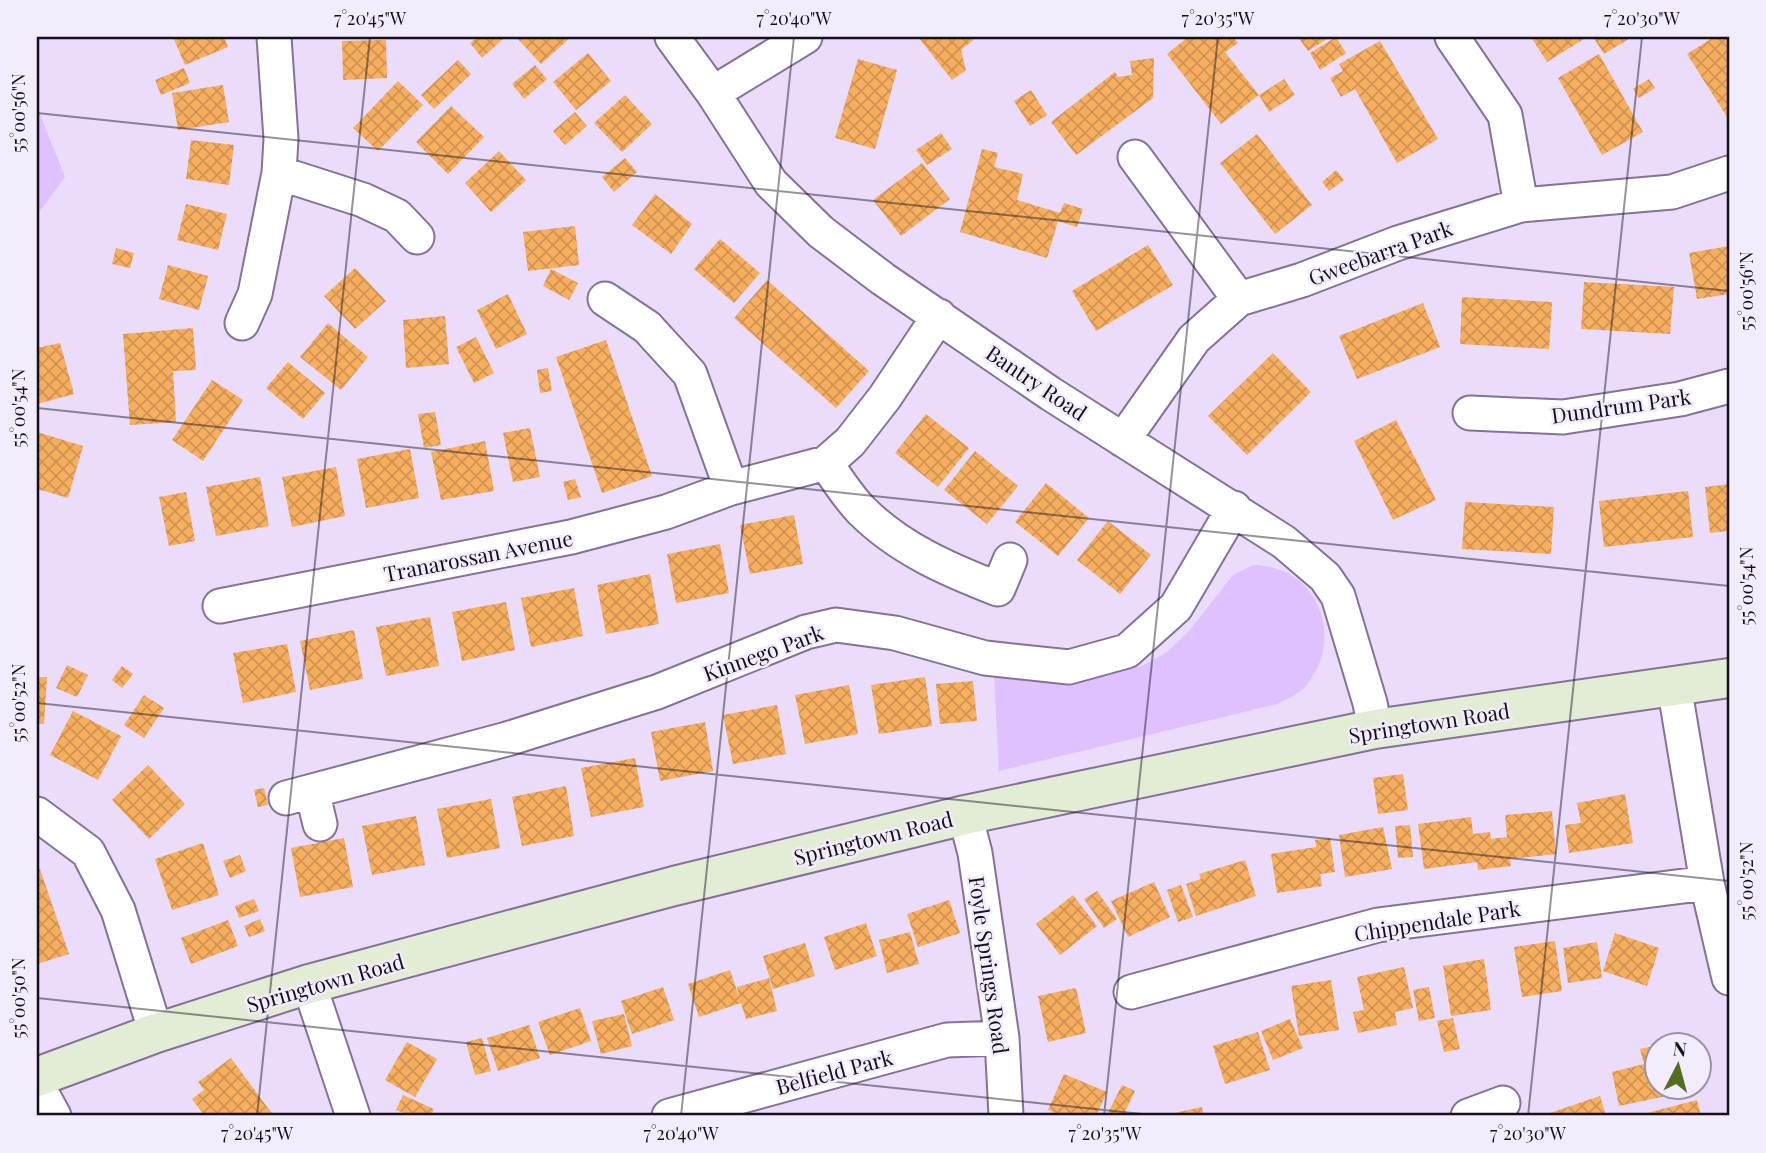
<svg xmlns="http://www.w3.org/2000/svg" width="1766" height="1153" font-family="'Playfair Display',serif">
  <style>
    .green { fill: #dec1fe }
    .building { fill: url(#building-cross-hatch) }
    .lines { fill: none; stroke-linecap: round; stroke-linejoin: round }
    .minor-casing { stroke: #837395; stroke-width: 37 }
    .secondary-casing { stroke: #837395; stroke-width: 42 }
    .minor { stroke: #fff; stroke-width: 33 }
    .secondary { stroke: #e3ecd5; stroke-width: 38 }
    .ticks { fill: none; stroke: #160f1c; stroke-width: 2; stroke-opacity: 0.45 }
    .labels { text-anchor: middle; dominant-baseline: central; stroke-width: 5; stroke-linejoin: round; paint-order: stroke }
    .street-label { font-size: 21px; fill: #160f1c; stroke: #f3ecfc }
    .neatline { fill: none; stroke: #160f1c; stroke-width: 2.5 }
    .ticks-label { font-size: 18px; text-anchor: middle; fill: #160f1c }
  </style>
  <defs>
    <pattern id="building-cross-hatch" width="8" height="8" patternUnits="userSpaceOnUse" patternTransform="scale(1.75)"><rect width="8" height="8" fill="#f6ae5f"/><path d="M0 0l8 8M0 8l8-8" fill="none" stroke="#d29452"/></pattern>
  </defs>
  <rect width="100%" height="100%" fill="#eadcfa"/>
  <path class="green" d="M37,107L65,177L37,215Z
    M1253,565C1319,566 1346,639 1305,687C1298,695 1286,699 1277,704L999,771L994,675L1070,676L1142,666L1167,652L1190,630L1233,575Z"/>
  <path class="building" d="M173,37H224L228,47L185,65Z
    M478,37H503L504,38L482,58L470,43Z
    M516,37H571L541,64Z
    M918,37H977L961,50L966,70L952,80Z
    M1188,37H1233L1238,43L1225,52L1259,95L1221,124L1167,54Z
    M1298,37H1330L1308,51Z
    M1336,37L1346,53L1320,70L1310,53Z
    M1531,37H1587L1547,62Z
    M1593,37H1632L1604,54Z
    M1714,37H1729V120L1687,54Z
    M386,40L387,78L343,80L342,41Z
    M1380,41L1438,139L1397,163L1355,89L1341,97L1330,78L1343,71L1339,64Z
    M588,53L611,81L576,110L553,82Z
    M1599,54L1643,132L1602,155L1558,78Z
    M1154,58L1153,98L1076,155L1051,122L1115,72L1118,77L1132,75L1130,61Z
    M858,59L897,70L875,149L835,138Z
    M458,60L471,74L434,109L421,95Z
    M535,65L547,79L524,99L512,84Z
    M184,68L190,83L161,95L155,80Z
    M1284,79L1295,95L1269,112L1259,95Z
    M1649,79L1655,88L1639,98L1633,89Z
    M398,81L423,105L378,151L353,128Z
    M223,85L229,122L178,130L172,93Z
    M1031,90L1047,115L1030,126L1014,101Z
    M625,95L652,124L622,152L594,123Z
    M451,106L484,137L448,174L416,142Z
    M575,112L587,126L565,145L553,131Z
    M941,133L952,149L927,165L916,150Z
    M1257,134L1312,205L1275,234L1220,163Z
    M191,140L234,145L229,185L186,179Z
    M982,149L998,153L994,167L1023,174L1017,200L1060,213L1064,203L1083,209L1077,227L1058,221L1047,258L960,232Z
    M499,151L526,180L491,212L465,183Z
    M625,158L637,172L614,192L602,177Z
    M922,163L950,199L901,236L873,200Z
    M1336,170L1344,180L1329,191L1322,182Z
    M655,194L692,224L671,254L632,225Z
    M186,204L227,214L218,250L177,240Z
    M575,226L579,265L528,271L523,232Z
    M720,239L760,273L734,303L694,269Z
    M1148,245L1173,285L1096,331L1072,291Z
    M1729,246V294L1697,299L1689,253Z
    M116,248L134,253L130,268L112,264Z
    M168,265L208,276L199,310L159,299Z
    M355,268L386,301L355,329L324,296Z
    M551,269L578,283L569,300L543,286Z
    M767,280L869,371L836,408L734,318Z
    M1584,282L1674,287L1670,334L1581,329Z
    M508,294L527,334L496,349L477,310Z
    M1462,297L1552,302L1549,349L1460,344Z
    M1423,303L1440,347L1357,379L1339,336Z
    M445,316L449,364L406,368L403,320Z
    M328,323L368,357L341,390L300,357Z
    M193,328L196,370L173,371L176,422L130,425L123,334Z
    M476,337L494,373L474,383L456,347Z
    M606,340L652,476L602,493L556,357Z
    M60,343L74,394L37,404V348Z
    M1273,353L1311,392L1247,455L1208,416Z
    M288,362L325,393L303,419L266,388Z
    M548,368L552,391L540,393L537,370Z
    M212,380L243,400L203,461L172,440Z
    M435,412L441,445L424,448L418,414Z
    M926,414L969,448L938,487L895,453Z
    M1396,420L1436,500L1393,520L1354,441Z
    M530,428L540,477L513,482L503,433Z
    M37,432L83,446L68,498L37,489Z
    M485,441L494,491L441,500L431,452Z
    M410,449L419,498L366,508L357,459Z
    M975,451L1018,486L987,524L944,490Z
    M336,467L345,516L292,527L282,477Z
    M260,477L269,526L216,536L206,487Z
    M575,479L581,497L568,500L563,482Z
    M1046,483L1089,518L1058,556L1015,522Z
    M1729,484V531L1710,533L1705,487Z
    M1688,491L1693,537L1604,547L1599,501Z
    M186,492L195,541L169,546L159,497Z
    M1465,502L1554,507L1551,554L1462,549Z
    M794,515L803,564L750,574L740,525Z
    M1108,521L1151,555L1120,594L1077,560Z
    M720,544L729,593L676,603L667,554Z
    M650,574L659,624L606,634L597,585Z
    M574,588L583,636L531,647L521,598Z
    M506,602L515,650L462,661L452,612Z
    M430,617L439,666L386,676L376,627Z
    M354,630L363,679L310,690L300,641Z
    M287,644L296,692L243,703L233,653Z
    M67,665L88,675L77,697L56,688Z
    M122,666L133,674L122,688L112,680Z
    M37,677H47L44,724H37Z
    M925,677L932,726L879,734L871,685Z
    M973,681L977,721L940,724L936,684Z
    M849,685L858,734L805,744L795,695Z
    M144,695L164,708L144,738L124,725Z
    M777,705L786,754L733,764L723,715Z
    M73,711L121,736L98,780L50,755Z
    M705,722L713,771L660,781L651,732Z
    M635,758L644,807L591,817L581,768Z
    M148,765L185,804L149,839L112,800Z
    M1403,774L1408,810L1378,814L1373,778Z
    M566,786L574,836L522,846L512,797Z
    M264,788L268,805L258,807L254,790Z
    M1625,794L1633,843L1569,853L1565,825L1581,823L1577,803Z
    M491,799L500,848L447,858L437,809Z
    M1552,811L1556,854L1510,859L1511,866L1478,870L1477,862L1424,869L1418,824L1471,817L1473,834L1490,832L1491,839L1507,837L1505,815Z
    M416,816L425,865L372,875L362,826Z
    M1410,825L1413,857L1398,858L1395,826Z
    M1383,827L1392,869L1345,877L1339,835Z
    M344,838L353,887L300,897L291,848Z
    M1330,838L1335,872L1320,874L1322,886L1277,893L1271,854L1316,847L1315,840Z
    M203,843L219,895L172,910L155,859Z
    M240,855L246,871L230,878L223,861Z
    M1245,860L1256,896L1196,916L1186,884L1201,879L1199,874Z
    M40,869L69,954L37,964V870Z
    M1154,882L1170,917L1128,937L1111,901Z
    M1181,885L1193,917L1178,922L1167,890Z
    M1097,891L1117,919L1104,928L1084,899Z
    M1073,895L1097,926L1060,955L1036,924Z
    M254,899L259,911L239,918L235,906Z
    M949,900L960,933L918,947L907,914Z
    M260,919L265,931L249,937L244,926Z
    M228,920L238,946L191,964L181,938Z
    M866,923L877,956L835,970L824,937Z
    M910,932L919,964L887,973L879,940Z
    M1615,933L1659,948L1647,986L1603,971Z
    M1555,941L1562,991L1522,997L1514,947Z
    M1597,942L1602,978L1568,983L1563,948Z
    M805,943L815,976L773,989L763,956Z
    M1484,959L1491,1010L1451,1016L1443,966Z
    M1404,967L1413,1008L1395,1012L1397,1025L1358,1033L1353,1012L1364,1010L1357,977Z
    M730,970L739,997L737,987L769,978L777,1011L746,1019L741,1003L699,1017L688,984Z
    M1331,980L1339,1030L1299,1036L1291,986Z
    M663,987L674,1020L632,1034L621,1001Z
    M1429,987L1435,1018L1419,1021L1413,990Z
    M1076,988L1086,1033L1048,1042L1038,996Z
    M580,1008L591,1041L550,1055L538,1022Z
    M624,1014L632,1046L601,1054L592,1021Z
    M1453,1018L1460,1049L1444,1052L1437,1021Z
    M1290,1019L1303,1048L1273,1060L1261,1031Z
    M529,1025L540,1058L498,1071L487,1038Z
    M1258,1032L1270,1070L1225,1084L1213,1046Z
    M482,1038L491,1071L475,1075L466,1042Z
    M407,1042L437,1059L415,1097L385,1080Z
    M1658,1045V1086H1695V1090L1619,1106L1612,1072L1644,1064L1640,1049Z
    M231,1058L259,1096L274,1116H205L192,1099L204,1090L198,1082Z
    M1064,1074L1107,1092L1096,1116H1063L1048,1110Z
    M1122,1085L1135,1091L1123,1116H1114L1108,1113Z
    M403,1095L434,1109L431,1116H411L396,1110Z
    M1600,1096L1606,1116H1541Z
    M1697,1100L1701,1116H1648L1647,1113Z
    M1202,1107L1204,1116H1165V1115Z"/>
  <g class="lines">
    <g class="minor-casing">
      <path id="minor" d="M672,37L713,93L771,183L821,232L883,279L1051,394L1284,542L1325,577L1338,596L1370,703L1375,729
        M1452,37L1505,115L1521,205
        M713,93L805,37
        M1135,157L1239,299
        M279,173L363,200L397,216L417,237
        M605,299L647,327L690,374L731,488
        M242,323L255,294L279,173L281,139L274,37
        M1470,413L1563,417L1680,399L1729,386
        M1123,440L1194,339L1239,299L1302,280L1398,243L1521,205L1672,192L1729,173
        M826,463C837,479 848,497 862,511C900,549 949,570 998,589L1010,560
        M220,606L571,537L666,512L731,488L826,463L850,442L885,397L939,316
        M1674,685L1707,883L1729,978
        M312,791L320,824
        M286,798L507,739L657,692L806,632L836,625L895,633L985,658L1069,667L1127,651L1176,607L1234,508
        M37,814L88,852L118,910L156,1033
        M965,815L975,853L1002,1038L1006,1116
        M309,984L353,1116
        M1131,992L1378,925L1707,883
        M37,1085L54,1116
        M669,1116L947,1040L1002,1038
        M1468,1116L1503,1103"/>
    </g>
    <g class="secondary-casing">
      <path id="secondary" d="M37,1077L156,1033L309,984L674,886L965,815L1375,729L1729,678"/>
    </g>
    <use href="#minor" class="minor"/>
    <use href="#secondary" class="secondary"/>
  </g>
  <path class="ticks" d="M37,113L1729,291M37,408L1729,586M37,703L1729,881M37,998L1161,1116M257,1116L370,37M681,1116L794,37M1104,1116L1218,37M1528,1116L1642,37"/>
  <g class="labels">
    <g class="street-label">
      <text transform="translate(1380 252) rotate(-20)">Gweebarra Park</text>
      <text transform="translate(1037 382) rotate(34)">Bantry Road</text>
      <text transform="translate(1621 405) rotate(-8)">Dundrum Park</text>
      <text transform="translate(478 555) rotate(-11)">Tranarossan Avenue</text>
      <text transform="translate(763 652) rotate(-20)">Kinnego Park</text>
      <text transform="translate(1429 722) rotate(-9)">Springtown Road</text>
      <text transform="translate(873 837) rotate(-14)">Springtown Road</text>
      <text transform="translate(1437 920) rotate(-9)">Chippendale Park</text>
      <text transform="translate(990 965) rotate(82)">Foyle Springs Road</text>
      <text transform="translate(325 982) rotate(-16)">Springtown Road</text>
      <text transform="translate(834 1071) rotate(-15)">Belfield Park</text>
    </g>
  </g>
  <rect width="1766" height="1153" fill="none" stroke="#f3ecfc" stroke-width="77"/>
  <g transform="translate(1678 1066) rotate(6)"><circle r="33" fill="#f3ecfc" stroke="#9b94a2" stroke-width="2"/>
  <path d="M0-5L12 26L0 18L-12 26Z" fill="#526d20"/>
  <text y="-10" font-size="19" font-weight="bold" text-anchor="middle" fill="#160f1c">N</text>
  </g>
  <rect x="38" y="38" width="1690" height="1076" class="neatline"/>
  <g class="ticks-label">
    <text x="370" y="25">7°20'45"W</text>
    <text x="794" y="25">7°20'40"W</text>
    <text x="1218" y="25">7°20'35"W</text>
    <text x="1642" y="25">7°20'30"W</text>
    <text transform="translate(19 113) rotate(-90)" y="6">55°00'56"N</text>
    <text transform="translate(1747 291) rotate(-90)" y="6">55°00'56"N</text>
    <text transform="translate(19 408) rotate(-90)" y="6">55°00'54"N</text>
    <text transform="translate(1747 586) rotate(-90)" y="6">55°00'54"N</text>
    <text transform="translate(19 703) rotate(-90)" y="6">55°00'52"N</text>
    <text transform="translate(1747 881) rotate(-90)" y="6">55°00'52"N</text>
    <text transform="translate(19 998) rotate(-90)" y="6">55°00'50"N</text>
    <text x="257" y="1140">7°20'45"W</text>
    <text x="681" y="1140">7°20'40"W</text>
    <text x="1105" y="1140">7°20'35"W</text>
    <text x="1528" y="1140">7°20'30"W</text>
  </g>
</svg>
